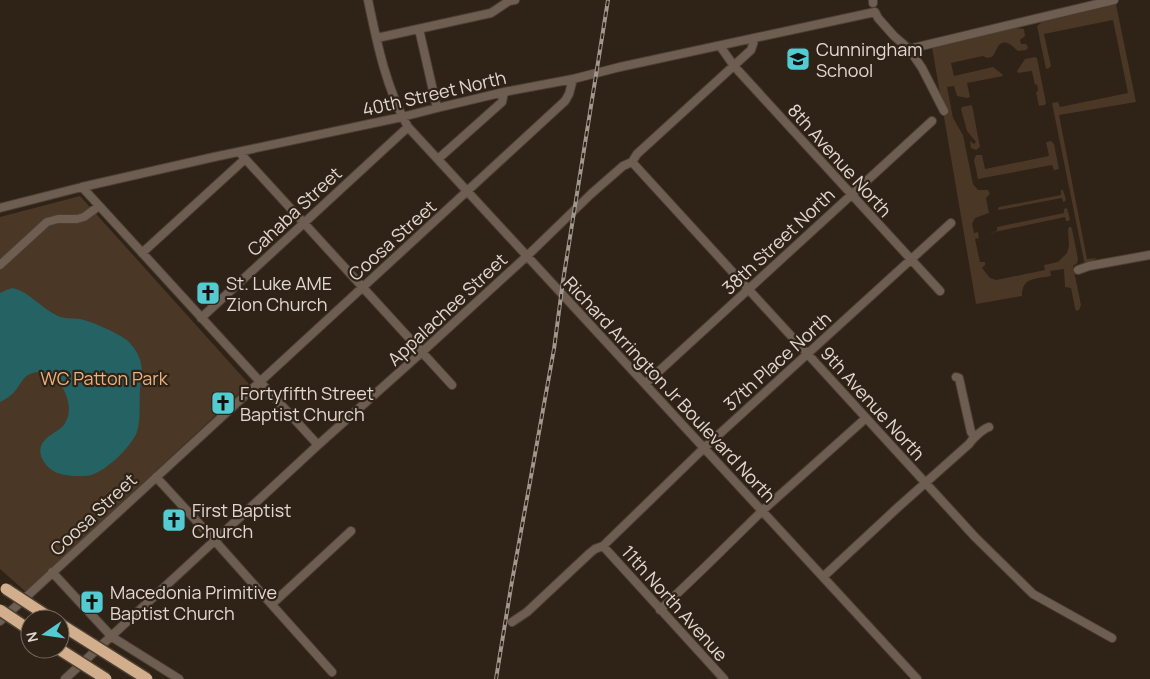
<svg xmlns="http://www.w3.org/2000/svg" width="1150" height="679" font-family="Manrope,sans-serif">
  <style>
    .green { fill: #4a3726 }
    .water { fill: #256264 }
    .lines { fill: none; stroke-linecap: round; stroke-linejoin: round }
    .minor-casing { stroke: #4b3f34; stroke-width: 10 }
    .minor { stroke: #6d5e51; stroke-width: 8 }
    .rail-casing { stroke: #a1978d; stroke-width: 4 }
    .rail { stroke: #2f2216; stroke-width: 2; stroke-dasharray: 5.5; stroke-linecap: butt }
    .highway-bridge-casing { stroke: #4b3f34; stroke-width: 14; stroke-linecap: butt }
    .highway-bridge { stroke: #d2ae8c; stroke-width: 11 }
    .labels { text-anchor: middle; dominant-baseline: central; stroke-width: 4.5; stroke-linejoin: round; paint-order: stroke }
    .poi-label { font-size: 18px; fill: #e1d8d0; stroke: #2f2216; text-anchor: start }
    .street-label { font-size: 18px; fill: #e1d8d0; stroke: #2f2216 }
    .park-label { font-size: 18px; fill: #e9b37f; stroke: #2f2216 }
  </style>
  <rect width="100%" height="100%" fill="#2f2216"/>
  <path class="green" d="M1116,4L1136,102L1059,115L1087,259L1096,258L1093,262L1086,263L1084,261L1052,103L1058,102L1060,107L1128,93L1113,20L1044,34L1051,66L1049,68L1046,69L1037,26L1042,22Z
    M1015,28L1024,29L1025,36L1020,40L1021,44H1025L1027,45L1028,48L1026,50L1018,51C1013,47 1006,38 999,45C996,49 995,54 992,57L987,58L983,56L951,63L954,76L993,67L1002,74L1003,76L967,83L970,97L967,98L957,96L954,86L947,87L953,118L963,135L973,184L978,190H988L990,194L986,198L989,213L975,218L972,224L974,233L978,232L979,238L975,239L980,262H985V265L982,268L990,278L996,280L1045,270L1044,265L1058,262L1067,253L1069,246L1068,229L1069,227H1071L1072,229L1078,259L1077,263L1073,266L1081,305L1079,310L1076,311L1075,308L1071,288L1065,287L1064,269L1050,271L1051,276C1036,279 1022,277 1022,296L976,304L932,47Z
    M1035,57L1037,58L1046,103L1045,105L1039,106L1036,92L1038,91L1037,84L1035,85L1032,71L1018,73L1017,71L1025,59Z
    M972,105L980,147L976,150L971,148L970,141L974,144L976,142L967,131L961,109L962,107Z
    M1051,141L1054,144L1059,169L1054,170L1052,165L978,179L974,160L976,155H982L985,169L1049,156L1046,142Z
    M1061,190H1063L1066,200L1064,202H1063L1062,198L999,210H998L999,207L1061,195Z
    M80,196L249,384L26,592L0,569V217Z
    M1067,208L1070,219L1069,221H1066L1065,217L986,234L997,231V227L1064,213V209Z"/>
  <path class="water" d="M13,288C31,293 41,308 58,316C64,319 73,318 80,319C91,321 120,334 128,341C134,347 140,356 141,364C143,372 141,381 140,390C139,403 141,419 137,432C131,447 106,471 91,475C85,477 67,476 61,474C50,472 37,458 41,446C45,436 56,433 63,426C75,412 67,389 55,379C48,374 38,370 30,374C23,377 20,385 15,391C11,396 6,399 0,402V293L6,290Z"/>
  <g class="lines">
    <g class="minor-casing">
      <path id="minor" d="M368,0C377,43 386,88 408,127L917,679
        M873,0V3
        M419,29L437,108
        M377,38L491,13L509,1L515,0
        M720,46L734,66L940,291
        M909,49L1114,0
        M239,152L452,385
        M438,159L502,102L504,92
        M632,162L975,537L1033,594L1112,638
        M82,187L318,445
        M0,208L82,187L214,157L402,117L437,108L504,92L573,79L620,67L875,12L878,18L894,36L909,49L922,68L944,111
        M142,253L245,159
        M0,265L47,222L58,219H77L84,217L99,206
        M1078,270L1089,266L1150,255
        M201,318L408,127
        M956,377L959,378L971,432L974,436
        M645,384L932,121
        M156,477L215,541L332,672
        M603,546L724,679
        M52,572L112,637L179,679
        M823,577L895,510L969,444C973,438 983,429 989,427
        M272,604L351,531
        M660,610L706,566L762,511L866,418
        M0,621L565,101L569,94L573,79
        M512,622L527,612L590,553L595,549L603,546L704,448L951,223
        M65,679L318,445L422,352L527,256L591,194L623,166L632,162L637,154L751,50L755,38"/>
    </g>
    <use href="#minor" class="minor"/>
    <g class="rail-casing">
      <path id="rail" d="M496,679L511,587L554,349L563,281L608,0"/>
    </g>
    <use href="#rail" class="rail"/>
    <g class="highway-bridge-casing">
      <path id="highway-bridge" d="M6,589L52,619
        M0,610L30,630
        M60,624L147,679
        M59,649L106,679"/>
    </g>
    <use href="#highway-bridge" class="highway-bridge"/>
  </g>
  <defs>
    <g id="school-square" transform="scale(1.25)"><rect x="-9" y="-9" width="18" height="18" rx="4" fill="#52ccd0" stroke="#2f2216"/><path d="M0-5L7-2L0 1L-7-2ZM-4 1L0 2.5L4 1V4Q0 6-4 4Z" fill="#111"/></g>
    <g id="church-square" transform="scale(1.25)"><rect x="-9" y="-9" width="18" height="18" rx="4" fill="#52ccd0" stroke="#2f2216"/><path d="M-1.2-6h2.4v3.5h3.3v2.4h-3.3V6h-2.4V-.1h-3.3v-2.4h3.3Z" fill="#111"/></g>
  </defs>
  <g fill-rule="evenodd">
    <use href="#school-square" x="798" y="59"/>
    <use href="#church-square" x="208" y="293"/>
    <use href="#church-square" x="223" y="403"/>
    <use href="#church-square" x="174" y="520"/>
    <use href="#church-square" x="92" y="602"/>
  </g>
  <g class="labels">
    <g class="poi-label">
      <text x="816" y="49">Cunningham<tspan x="816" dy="21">School</tspan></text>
      <text x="226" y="283">St. Luke AME<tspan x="226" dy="21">Zion Church</tspan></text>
      <text x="240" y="393">Fortyfifth Street<tspan x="240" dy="21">Baptist Church</tspan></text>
      <text x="192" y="510">First Baptist<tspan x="192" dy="21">Church</tspan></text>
      <text x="110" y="592">Macedonia Primitive<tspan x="110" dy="21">Baptist Church</tspan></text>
    </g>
    <g class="street-label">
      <text transform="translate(434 93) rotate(-13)">40th Street North</text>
      <text transform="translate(840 160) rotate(48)">8th Avenue North</text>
      <text transform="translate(294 211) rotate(-43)">Cahaba Street</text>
      <text transform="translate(392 240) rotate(-42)">Coosa Street</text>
      <text transform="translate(778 241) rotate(-43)">38th Street North</text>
      <text transform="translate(447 309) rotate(-43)">Appalachee Street</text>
      <text transform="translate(777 361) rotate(-42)">37th Place North</text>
      <text transform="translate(670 389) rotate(47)">Richard Arrington Jr Boulevard North</text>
      <text transform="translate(873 403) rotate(48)">9th Avenue North</text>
      <text transform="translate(93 514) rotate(-43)">Coosa Street</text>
      <text transform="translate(675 603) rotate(48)">11th North Avenue</text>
    </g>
    <g class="park-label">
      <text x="104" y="378">WC Patton Park</text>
    </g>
  </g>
  <g transform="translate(45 634) rotate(257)"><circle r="24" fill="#2f2216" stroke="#766b60"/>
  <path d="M0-4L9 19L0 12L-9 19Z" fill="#52ccd0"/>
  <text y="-8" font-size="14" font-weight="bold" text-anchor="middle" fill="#e1d8d0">N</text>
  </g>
</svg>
